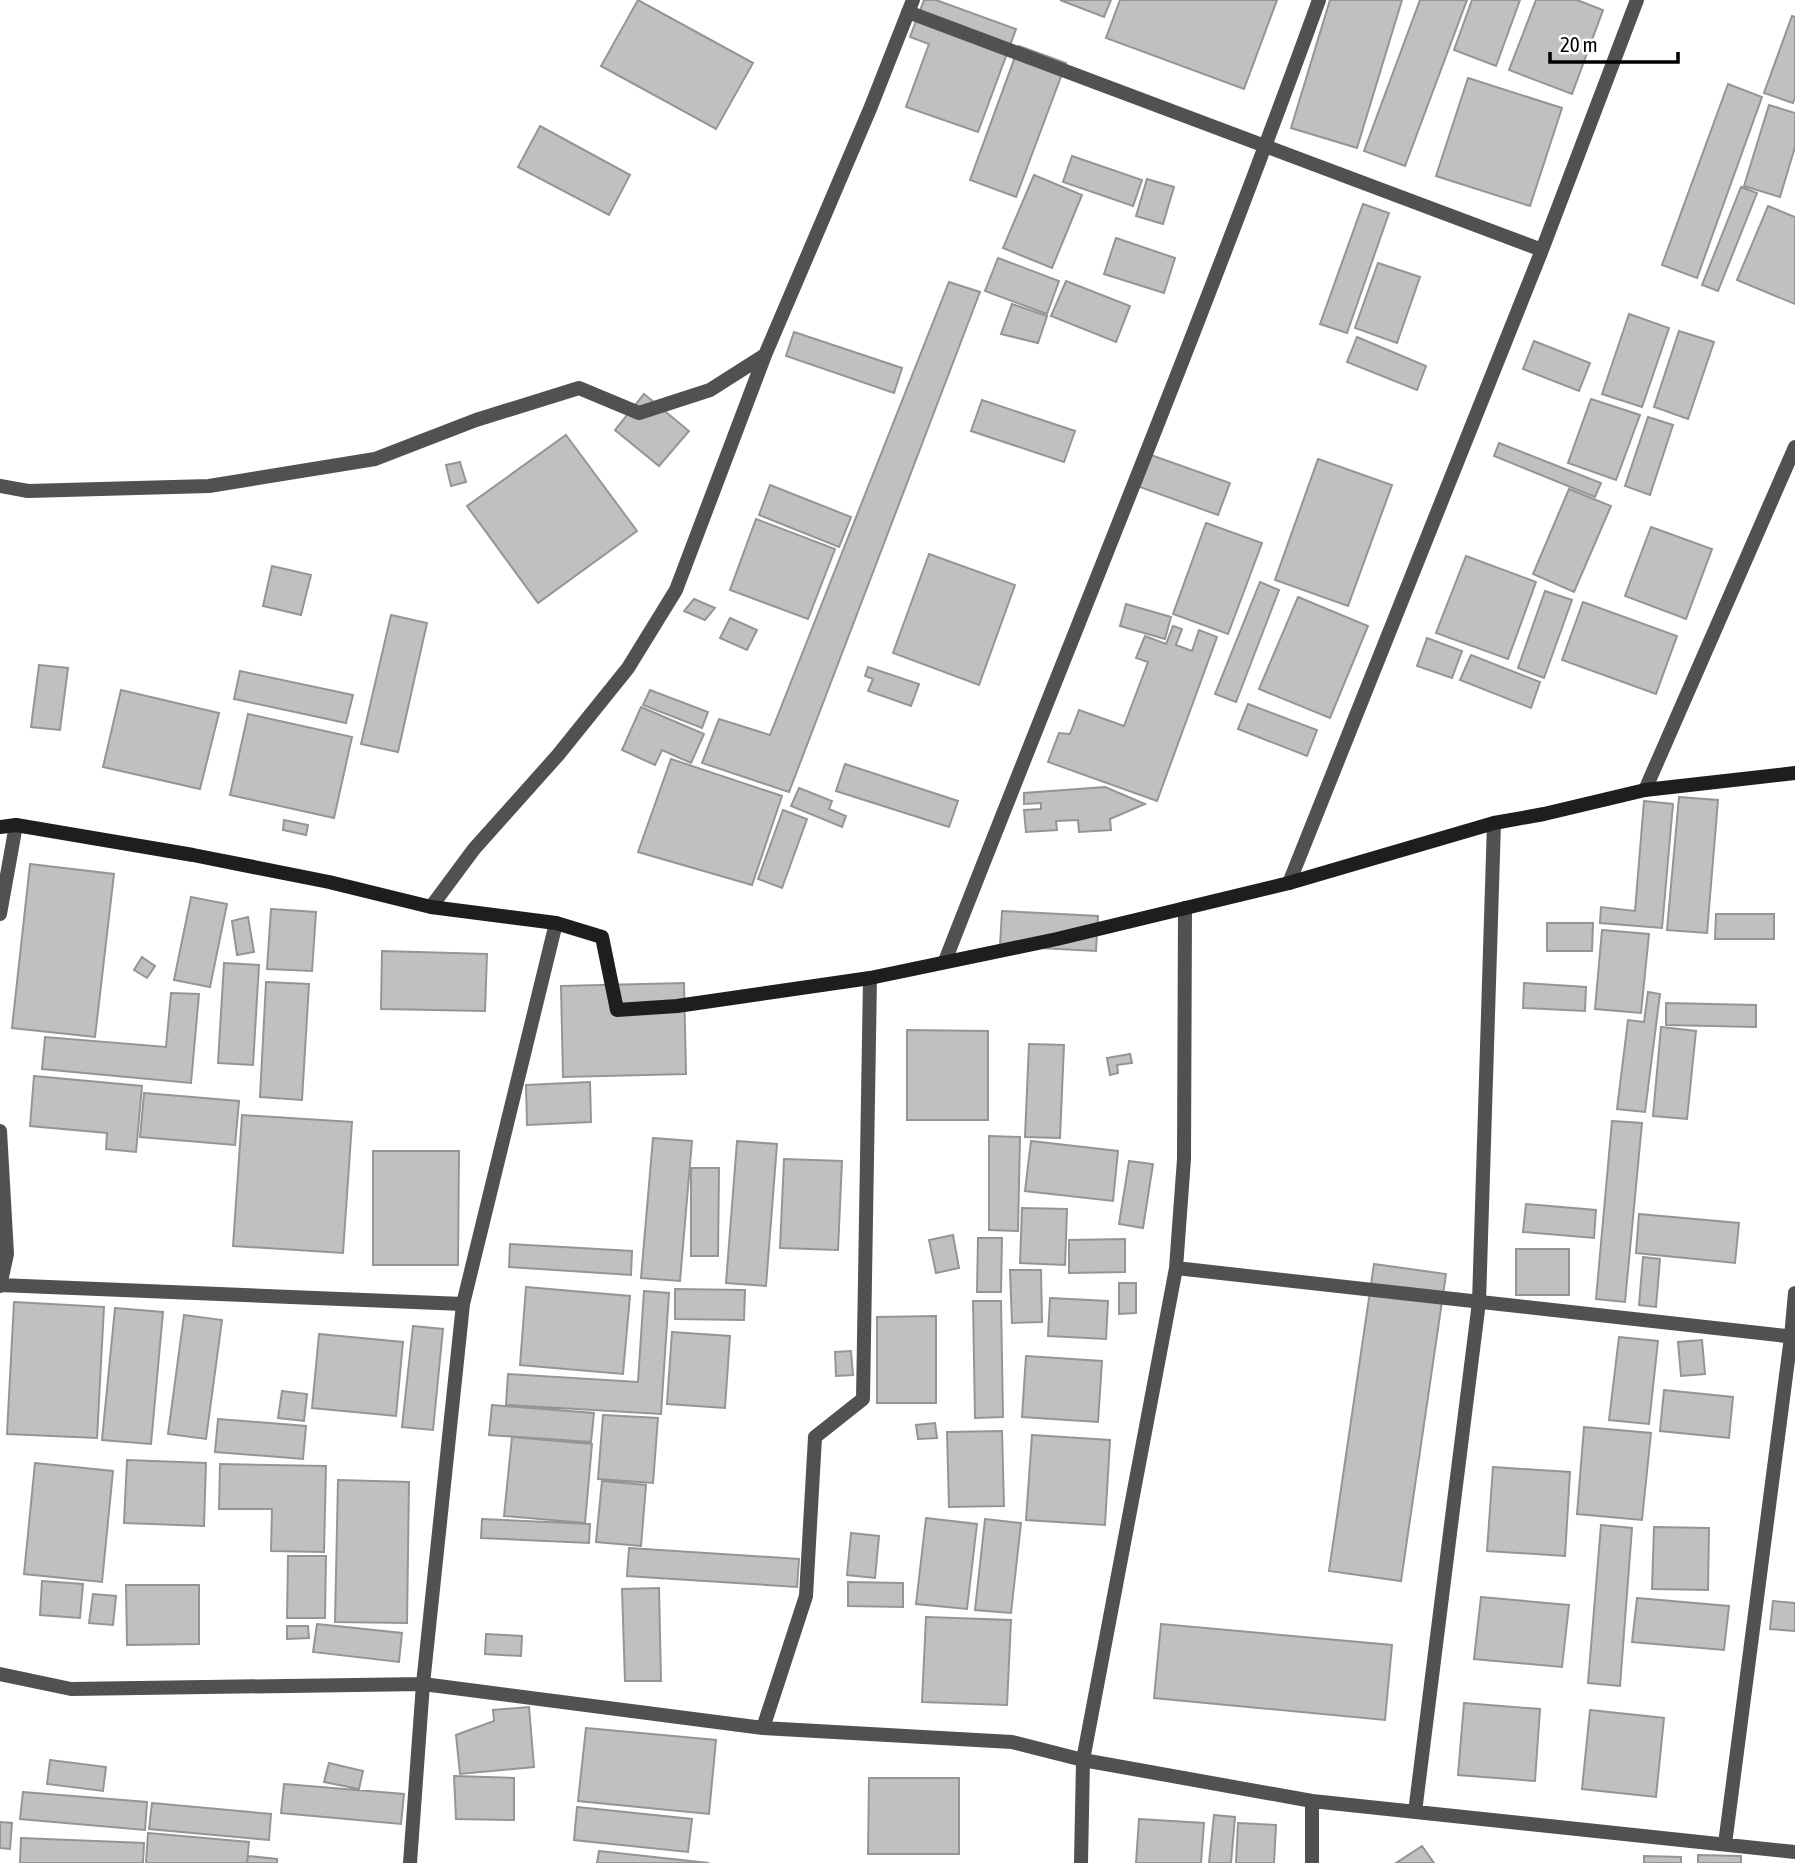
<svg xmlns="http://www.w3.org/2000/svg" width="1795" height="1863" font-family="'Asap Condensed',sans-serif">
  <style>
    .building { fill: #c0c0c0; stroke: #959595; stroke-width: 2 }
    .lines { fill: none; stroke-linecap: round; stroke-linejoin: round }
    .street { stroke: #515151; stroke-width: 14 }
    .secondary { stroke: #1e1e1e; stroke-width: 14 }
  </style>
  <rect width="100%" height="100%" fill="#fff"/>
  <path class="building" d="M638,0L753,63L716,129L601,66Z
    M924,0H936L1016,29L978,132L906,107L929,44L910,37Z
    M1060,0H1111L1104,17Z
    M1120,0H1277L1244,89L1106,38Z
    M1330,0H1402L1357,148L1291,128Z
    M1420,0H1467L1405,166L1364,151Z
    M1472,0H1520L1496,66L1454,50Z
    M1536,0H1577L1603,10L1572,94L1509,70Z
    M1792,16L1795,17V97L1793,103L1764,93Z
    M1019,46L1066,63L1016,197L970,180Z
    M1468,78L1562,108L1530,206L1436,176Z
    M1728,84L1762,97L1697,278L1662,265Z
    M1769,105L1795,113V147L1780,197L1744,186Z
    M540,126L630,175L609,215L518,167Z
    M1072,156L1142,180L1133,206L1063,182Z
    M1034,175L1082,195L1052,268L1003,248Z
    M1147,179L1174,187L1163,224L1136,216Z
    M1741,187L1757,193L1718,291L1702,285Z
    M1363,204L1389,213L1347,333L1320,324Z
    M1768,206L1795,217V304L1737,280Z
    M1116,238L1175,258L1164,293L1104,274Z
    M998,258L1059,281L1047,314L985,291Z
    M1378,263L1420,277L1397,343L1355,328Z
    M1066,281L1130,306L1116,342L1051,316Z
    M949,282L980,292L789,792L702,763L719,719L770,735Z
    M1012,304L1047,316L1038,343L1001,334Z
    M1629,314L1669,328L1642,407L1602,394Z
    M1679,331L1714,342L1688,419L1654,407Z
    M794,332L902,368L894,393L786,356Z
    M1357,337L1426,366L1417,390L1347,362Z
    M1534,341L1590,363L1579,391L1523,369Z
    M644,394L689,431L659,466L615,430Z
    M1591,399L1640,415L1616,480L1568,463Z
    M982,400L1075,431L1064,462L971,431Z
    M1648,417L1673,425L1650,495L1625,486Z
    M566,435L637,531L538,603L467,506Z
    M1499,443L1601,483L1595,497L1494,456Z
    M1148,454L1230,483L1218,515L1137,486Z
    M1318,459L1392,485L1348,606L1275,580Z
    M460,462L466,482L451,486L446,465Z
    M770,485L851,517L839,547L759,515Z
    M1569,489L1611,506L1574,592L1533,574Z
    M756,519L835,549L808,619L730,590Z
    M1206,523L1262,543L1228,634L1173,614Z
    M1651,527L1712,549L1686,619L1625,596Z
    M929,554L1015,585L979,685L893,653Z
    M1466,556L1536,582L1508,659L1436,633Z
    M272,566L311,575L301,615L263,606Z
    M1260,582L1279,590L1236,702L1215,694Z
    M1545,591L1572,600L1544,678L1518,668Z
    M1298,597L1368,626L1330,718L1259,689Z
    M694,599L715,608L705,620L684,611Z
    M1583,602L1677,636L1656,694L1562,660Z
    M1126,604L1171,617L1165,639L1120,626Z
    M391,615L427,623L398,752L361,744Z
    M730,618L757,630L747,650L720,638Z
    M1173,626L1182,629L1176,645L1192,651L1199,630L1217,637L1157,801L1048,762L1059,733L1070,734L1079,710L1124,726L1148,662L1136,658L1145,636L1166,644Z
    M1427,638L1462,651L1452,678L1417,666Z
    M1471,655L1540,682L1531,708L1460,680Z
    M39,665L68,668L60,730L31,727Z
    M868,667L919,684L911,706L868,691L873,679L865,676Z
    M240,671L353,695L346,723L234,699Z
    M121,690L219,713L200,789L103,767Z
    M650,690L708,712L702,728L643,705Z
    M1248,704L1317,730L1307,756L1238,729Z
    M641,707L704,734L691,763L662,750L655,765L622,750Z
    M248,714L352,737L334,818L230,795Z
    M671,759L782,796L752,885L638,852Z
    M845,764L958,801L949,827L836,791Z
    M1105,787L1145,804L1110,819L1111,830L1079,832L1078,820L1056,821L1057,830L1026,832L1024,810L1041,809V803L1024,804V793Z
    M799,788L832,801L829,809L846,816L842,827L791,806Z
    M1679,797L1718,800L1707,933L1667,930Z
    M1644,801L1673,804L1662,928L1600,923L1601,907L1635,911Z
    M783,810L807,819L782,888L758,879Z
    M284,820L308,825L306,835L283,830Z
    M30,864L114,874L95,1037L12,1028Z
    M191,897L227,904L210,987L174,980Z
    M271,909L316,912L312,971L267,969Z
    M1002,911L1098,916L1096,951L1000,946Z
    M1716,914H1774V939H1715Z
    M248,917L254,952L237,955L232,921Z
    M1547,923H1593L1592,951H1547Z
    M1602,930L1649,934L1641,1013L1595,1009Z
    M382,951L487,954L485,1011L381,1009Z
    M142,957L155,966L147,978L134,970Z
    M224,963L259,965L253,1065L218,1063Z
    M266,982L309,984L302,1100L260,1097Z
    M684,983L686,1074L563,1077L561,986Z
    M1524,983L1586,987L1585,1011L1523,1008Z
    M1648,992L1660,994L1645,1112L1617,1109L1628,1020L1644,1022Z
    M171,993L199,994L191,1083L42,1069L45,1037L166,1047Z
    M1666,1003L1756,1005V1027L1666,1025Z
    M1661,1027L1696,1031L1687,1119L1653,1116Z
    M907,1030L988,1031V1120H907Z
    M1029,1044L1064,1045L1060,1138L1025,1137Z
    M1130,1054L1132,1063L1117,1065L1118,1073L1110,1075L1107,1058Z
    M34,1076L142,1086L136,1152L106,1149L107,1133L30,1126Z
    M590,1082L591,1122L527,1125L526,1085Z
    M144,1093L239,1101L235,1145L140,1137Z
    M242,1115L352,1122L343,1253L233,1246Z
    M1612,1121L1642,1123L1625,1302L1596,1299Z
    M989,1136L1020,1137L1018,1231L989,1230Z
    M653,1138L692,1141L680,1281L641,1278Z
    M737,1141L777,1144L766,1286L726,1283Z
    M1031,1141L1118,1151L1113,1201L1025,1191Z
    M373,1151H459L458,1265H373Z
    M784,1159L842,1161L838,1250L780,1248Z
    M1129,1161L1153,1164L1143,1228L1119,1224Z
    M691,1168H719L718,1256H691Z
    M1526,1204L1596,1210L1594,1238L1523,1232Z
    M1022,1208L1067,1209L1065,1265L1020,1263Z
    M1639,1214L1739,1223L1735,1263L1636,1253Z
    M953,1235L959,1268L936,1273L929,1240Z
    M978,1238H1002L1001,1292H977Z
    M1125,1239V1272L1069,1273V1240Z
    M510,1244L632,1251L631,1275L509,1267Z
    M1516,1249H1569V1295H1516Z
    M1643,1257L1660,1259L1656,1307L1639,1305Z
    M1374,1264L1446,1274L1401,1581L1329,1571Z
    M1010,1270H1041L1042,1322L1012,1323Z
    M1119,1283H1136V1313L1119,1314Z
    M526,1287L630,1296L623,1374L520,1365Z
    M675,1289L745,1290L744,1320L675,1319Z
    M644,1291L669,1293L661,1414L506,1405L508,1374L638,1382Z
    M1050,1298L1108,1301L1106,1339L1048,1336Z
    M973,1301H1001L1003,1417L975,1418Z
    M14,1302L104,1307L97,1438L7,1434Z
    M115,1308L163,1312L151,1444L102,1440Z
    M184,1315L222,1320L206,1439L168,1434Z
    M936,1316V1403H877V1317Z
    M413,1326L443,1329L433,1430L402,1427Z
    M672,1332L730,1336L725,1408L667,1404Z
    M319,1334L403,1342L396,1416L312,1408Z
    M1619,1337L1658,1341L1649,1424L1609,1420Z
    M1702,1340L1705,1374L1681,1376L1678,1342Z
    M851,1351L853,1375L836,1376L835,1352Z
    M1026,1356L1102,1361L1098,1422L1022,1417Z
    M1664,1390L1733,1397L1729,1438L1660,1431Z
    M282,1391L307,1394L304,1421L278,1418Z
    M492,1405L594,1413L591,1442L489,1435Z
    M603,1415L658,1418L653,1483L598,1479Z
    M218,1419L306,1426L303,1459L215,1452Z
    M935,1423L937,1438L918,1439L916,1425Z
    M1584,1427L1651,1433L1642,1520L1577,1514Z
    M1002,1431L1004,1506L949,1507L947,1432Z
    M1032,1435L1110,1440L1105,1525L1026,1520Z
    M512,1437L592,1444L585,1523L504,1516Z
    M127,1460L206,1463L204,1526L124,1523Z
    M35,1463L113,1471L102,1582L24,1574Z
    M220,1464L326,1466L324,1552L271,1551L272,1509H219Z
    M1493,1467L1570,1472L1565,1556L1487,1551Z
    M338,1480L409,1482L407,1623L335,1622Z
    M602,1481L646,1485L641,1546L596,1542Z
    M926,1518L977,1524L967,1609L916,1604Z
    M482,1519L590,1524L589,1543L481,1538Z
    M985,1519L1021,1523L1011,1613L975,1610Z
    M1601,1525L1632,1528L1620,1686L1588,1683Z
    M1654,1527L1709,1528L1708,1590L1652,1589Z
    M851,1533L879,1536L875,1578L847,1575Z
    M629,1548L799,1559L797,1587L627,1576Z
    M288,1556H326L325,1618H287Z
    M42,1581L83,1584L80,1618L40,1615Z
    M848,1582L903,1583V1607L848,1606Z
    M126,1585H199V1644L127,1645Z
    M659,1588L661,1681H625L622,1589Z
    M93,1594L116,1596L113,1625L89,1623Z
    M1481,1597L1569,1605L1562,1667L1474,1659Z
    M1637,1598L1729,1606L1724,1650L1632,1642Z
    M1773,1601L1795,1603V1631L1770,1629Z
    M926,1617L1011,1620L1007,1705L922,1702Z
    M317,1624L402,1633L399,1662L313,1652Z
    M1161,1624L1392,1645L1385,1720L1154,1698Z
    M287,1626H308L309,1638L287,1639Z
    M486,1634L522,1636L521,1656L485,1654Z
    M1464,1703L1540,1709L1535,1781L1458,1775Z
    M529,1707L534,1767L460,1774L456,1735L494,1721L493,1710Z
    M1590,1710L1664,1718L1656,1797L1582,1789Z
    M586,1728L716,1740L709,1814L578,1801Z
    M50,1760L106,1767L103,1791L47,1784Z
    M329,1763L363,1771L359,1789L324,1782Z
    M454,1776L514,1778V1820L456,1819Z
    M869,1778H959V1854H868Z
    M284,1784L404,1794L401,1824L281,1813Z
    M23,1792L147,1802L145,1830L20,1819Z
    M152,1803L271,1814L269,1840L149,1829Z
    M577,1807L692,1819L688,1852L574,1840Z
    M1214,1815L1235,1817L1231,1863H1209Z
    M1139,1819L1204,1823L1201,1863H1136Z
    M0,1822L12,1823L10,1849L0,1848Z
    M1238,1823L1276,1825L1274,1863H1236Z
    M148,1833L249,1842L247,1863H146Z
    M21,1838L144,1843L143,1863H20Z
    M1422,1846L1434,1863H1396Z
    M599,1851L709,1863H597Z
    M1698,1855L1741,1856V1863H1698Z
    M248,1856L277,1859V1863H247Z
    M1644,1856L1681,1857V1863H1644Z"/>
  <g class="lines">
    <path class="street" d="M908,12L1542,250
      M0,486L28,491L209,486L375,459L476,420L579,388L639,413L710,390L765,355
      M1645,790L1795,447
      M1289,883L1542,250L1637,0
      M431,907L474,849L558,755L628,668L676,590L765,355L870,109L913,0
      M0,914L16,825
      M945,961C1070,641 1202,323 1319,0
      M0,1131L7,1254L0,1286
      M1176,1268L1795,1337
      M0,1285L463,1304
      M0,1674L71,1689L423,1684L763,1728L1012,1742L1083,1760L1312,1801L1795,1852
      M763,1728L806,1596L815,1437L863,1399L870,978
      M1415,1812L1479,1302L1494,823
      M1725,1844L1791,1337L1795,1293
      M410,1863L423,1684L463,1304L556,923
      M1081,1863L1083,1760L1176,1268L1184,1159L1185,908
      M1312,1863V1801"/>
    <path class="secondary" d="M0,827L16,825L193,855L329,882L431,907L556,923L602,937L617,1010L677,1006L870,978L1057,939L1289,883L1494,823L1544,814L1645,790L1795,773"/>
  </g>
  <path d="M1550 52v10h128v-10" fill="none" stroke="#000000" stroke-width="3.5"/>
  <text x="1560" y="52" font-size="21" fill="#000000" stroke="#ffffff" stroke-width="5" paint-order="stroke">20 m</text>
</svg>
